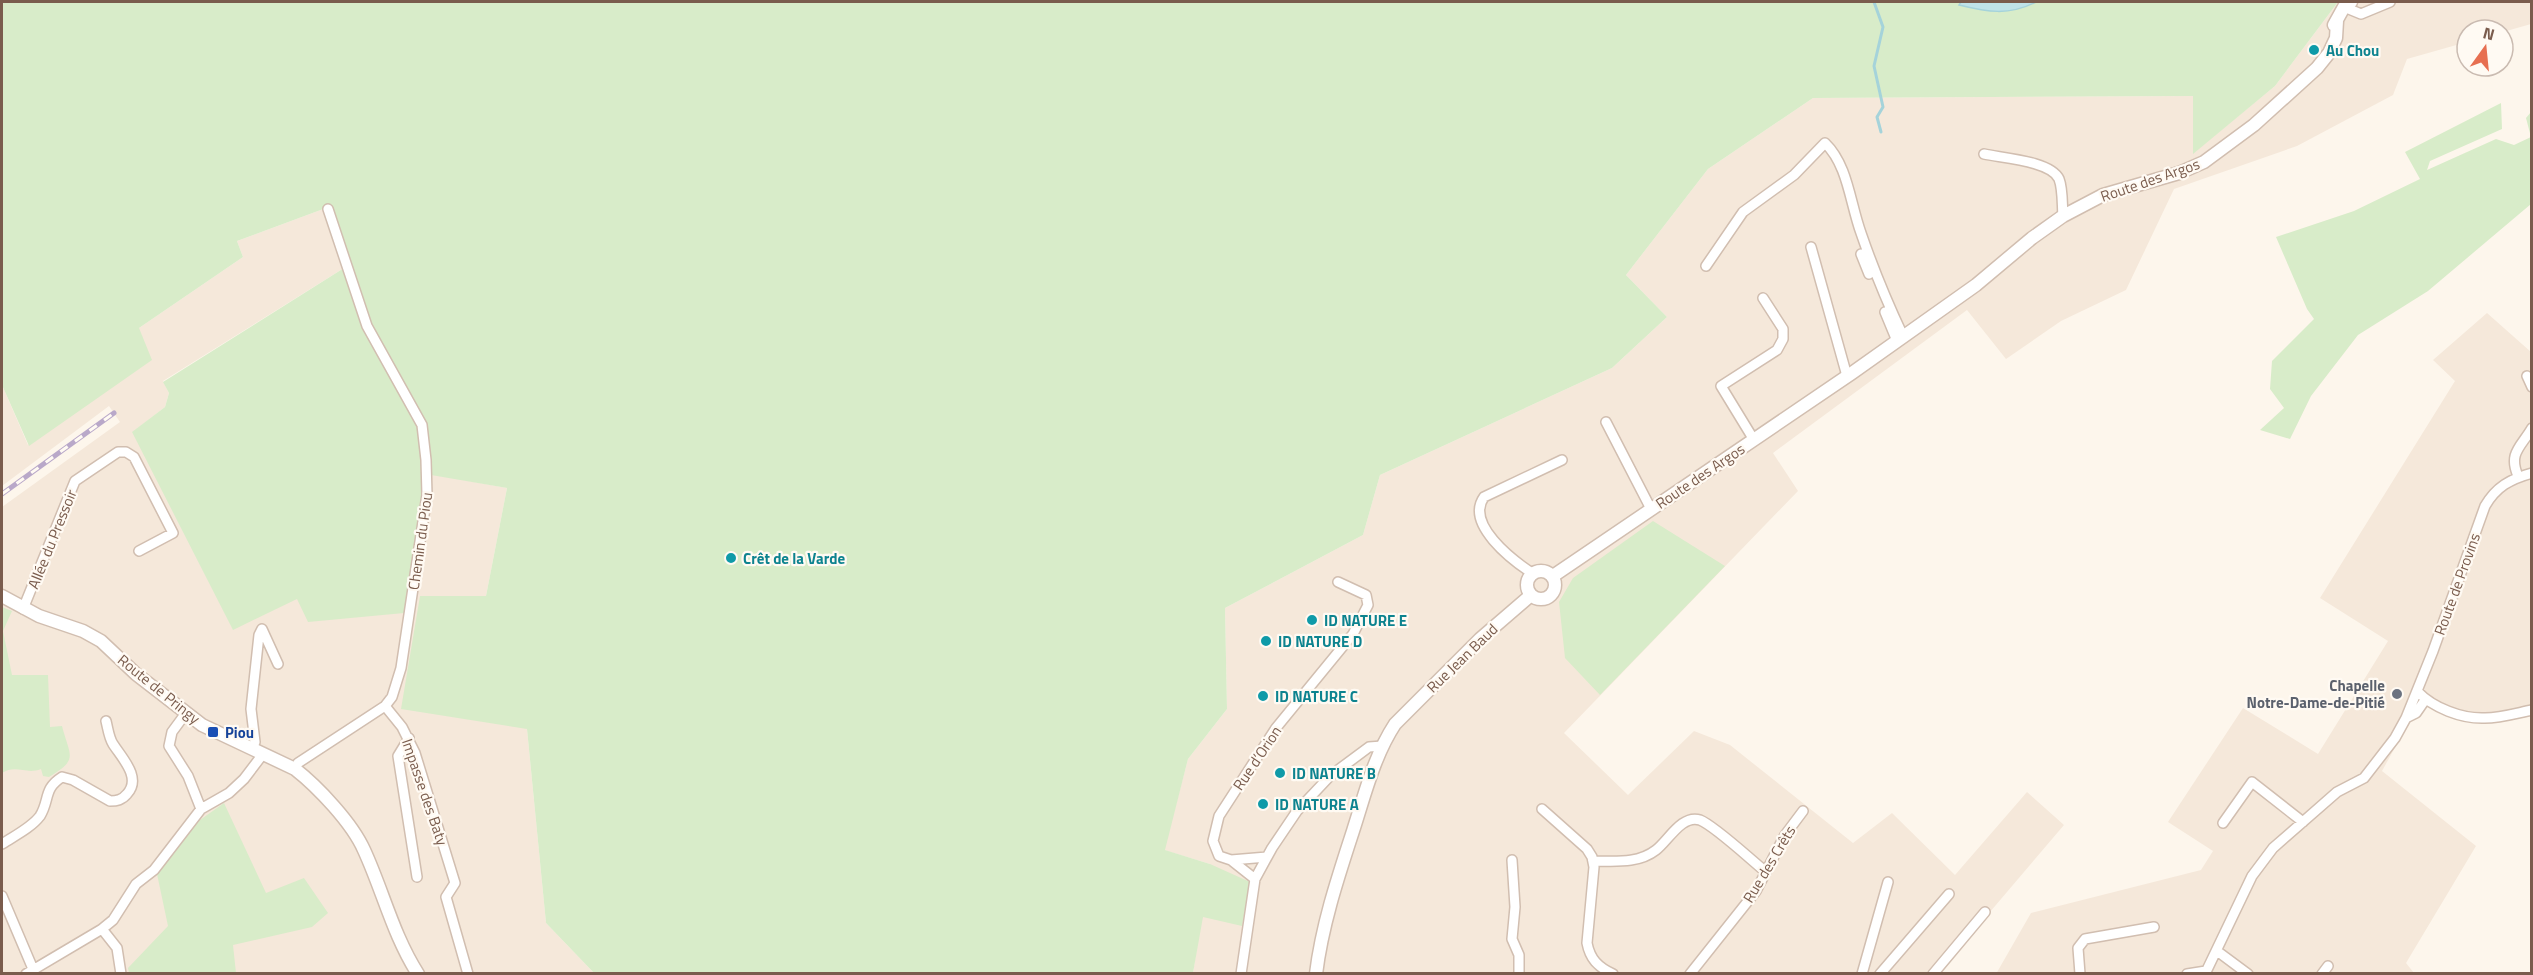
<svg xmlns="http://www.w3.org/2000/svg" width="2533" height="975" font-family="'Titillium Web',sans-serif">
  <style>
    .residential { fill: #f5e8da }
    .green { fill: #d8ecc9 }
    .water { fill: #bfe3e8; stroke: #a5d3da; stroke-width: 1.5 }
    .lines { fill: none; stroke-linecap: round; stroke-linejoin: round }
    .stream { stroke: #a5d3da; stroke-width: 3 }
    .minor-casing { stroke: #d1beb0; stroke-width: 12 }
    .tertiary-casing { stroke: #d1beb0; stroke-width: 15 }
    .minor { stroke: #fff; stroke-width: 9 }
    .tertiary { stroke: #fff; stroke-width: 12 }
    .rail-casing { stroke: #b9a8c9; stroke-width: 5 }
    .rail { stroke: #fffaf3; stroke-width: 3; stroke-dasharray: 9; stroke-linecap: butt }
    .culture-dot { fill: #0f9aa8; stroke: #fffaf3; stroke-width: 2 }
    .worship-dot { fill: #6b7280; stroke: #fffaf3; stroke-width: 2 }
    .transit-dot { fill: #1a4fb4; stroke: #fffaf3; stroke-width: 2 }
    .labels { text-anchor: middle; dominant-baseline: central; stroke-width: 4.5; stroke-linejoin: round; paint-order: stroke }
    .culture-label { font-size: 15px; font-weight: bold; fill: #0d838f; stroke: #fffaf3; text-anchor: start }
    .street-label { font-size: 15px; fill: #7a5c4d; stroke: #fffaf3 }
    .worship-label { font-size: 15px; font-weight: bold; fill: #5b616d; stroke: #fffaf3; text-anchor: end }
    .transit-label { font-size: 15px; font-weight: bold; fill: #164399; stroke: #fffaf3; text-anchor: start }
  </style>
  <rect width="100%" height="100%" fill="#fdf6ec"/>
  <path class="residential" d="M2338,2H2531V24L2503,32V30H2467V42L2407,59L2393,95L2297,146L2174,189L2126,290L2061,321L2006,359L1967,310L1773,453L1798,491L1564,733L1628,795L1694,731L1730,745L1853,843L1892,813L1955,875L2027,792L2064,825L1938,973H1193L1210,864L1164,850L1188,759L1227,709L1225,608L1363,535L1380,475L1612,368L1667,317L1626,275L1708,169L1813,98L2193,96V153L2275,86Z
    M326,208L344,268L163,381L169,393L165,407L133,432L233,629L297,598L431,474L507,488L486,596L527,729L546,923L594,973H2V507L120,422L109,406L2,486V385L28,445L139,328L243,257L237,241Z
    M2487,313L2531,352V710L2485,718L2423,697L2382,771L2476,846L2406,963L2414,973L1996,974L2031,913L2201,870L2213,851L2168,822L2243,708L2318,754L2388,641L2320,598L2455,381L2433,360Z"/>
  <path class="green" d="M2,2H2338L2275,86L2193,154V96L1813,98L1708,169L1626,275L1667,317L1612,368L1380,475L1363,535L1225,608L1227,709L1188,759L1165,850L1210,864L1250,882L1242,926L1203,917L1193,973H594L546,923L527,729L401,709L420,596H486L507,488L431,475L404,613L308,622L297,599L233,630L132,432L165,407L169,393L163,382L344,268L326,208L237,241L243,257L139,328L152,360L29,446L2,385Z
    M2501,103L2502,129L2430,161L2427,170L2496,139L2514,145L2531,137L2526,118L2531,112V204L2428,291L2358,335L2311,396L2290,439L2260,430L2284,408L2270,389L2272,361L2314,319L2307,309L2276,237L2354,211L2420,179L2405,152Z
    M1653,521L1725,566L1600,695L1565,658L1559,602L1573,578Z
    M2,607L12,611L3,631L12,675H48L50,727L62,726C70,757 79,759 49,777L43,776L41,769C26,775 16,764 2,773Z
    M224,803L266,893L304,878L328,913L312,927L233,945L236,973H129L128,968L168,926L157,874L200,820Z"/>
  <path class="water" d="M1961,2H2036C2009,16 1987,12 1959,5Z"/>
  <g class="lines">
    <path class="stream" d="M1874,2L1883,27L1874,66L1883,107L1877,117L1881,132"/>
    <g class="minor-casing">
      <path id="minor" d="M2344,7L2361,14L2390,2
        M1984,154C2002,158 2051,161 2059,179C2063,189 2062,205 2063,216
        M1811,247L1847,376
        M1861,254L1869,274
        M1706,266L1743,212L1794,175L1825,143C1848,165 1850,203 1861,233C1873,268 1887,302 1903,336
        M1885,312L1897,341
        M2527,376L2532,387
        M1606,422L1651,509
        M1754,440L1721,386L1777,350L1783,339V329L1763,298
        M2518,476C2508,453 2521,447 2532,428
        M1532,573C1512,560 1465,524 1484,497L1562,460
        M23,609L75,481L118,452H126L134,457L173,533L139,551
        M2417,691C2433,708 2462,719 2485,718C2500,718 2517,713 2532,710
        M385,706L402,727L415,753L455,883L446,897L468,974
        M186,713L172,732L169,746L188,776L201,809
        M2406,718L2416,713L2425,700
        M409,738L398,756L417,877
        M252,749L255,742L251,709L259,635L262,629L278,664
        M295,769L298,763L385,706L392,697L401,668L427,495L426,460L422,425L367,326L328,209
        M1542,809L1587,849L1592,857L1594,867L1587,943C1590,959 1598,967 1613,974
        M2223,823L2252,782L2303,822
        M2,844C14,836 31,828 40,816C50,800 43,789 62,777L73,780L110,801C117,801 122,800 127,794C142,778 122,758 113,744C109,738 108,729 106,721
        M1267,857L1231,860L1219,856L1213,841L1219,816L1276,728L1353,634L1368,605L1366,595L1338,582
        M1231,860L1255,879
        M1512,860L1515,907L1512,939L1519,955V974
        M1593,861C1615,861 1638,864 1656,850C1668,841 1682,814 1700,820C1715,826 1751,860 1766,872
        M2,896L33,969
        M102,929L113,920L136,884L154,870L201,809L229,793L244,779L263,754
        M2217,951L2248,974
        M26,974L102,929L117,948L121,974
        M1241,974L1255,879L1272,848L1297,811L1330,776L1369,747L1382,746
        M1690,974L1756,891L1785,835L1803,811
        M1862,974L1888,882
        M1880,974L1949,894
        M1933,974L1985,912
        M2080,974L2078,948L2085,939L2154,927
        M2187,974L2206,971
        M2205,974L2252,876L2273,848L2337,792L2364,778L2395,738L2406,718L2433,651L2485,506C2496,487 2510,479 2532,473
        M2322,974L2328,966"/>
    </g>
    <g class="tertiary-casing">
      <path id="tertiary" d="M2334,25L2344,7L2351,2
        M1527 585a14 14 0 1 1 28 0a14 14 0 1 1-28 0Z
        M1553,576L1852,373L1976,285L2032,238L2063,216L2103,195L2179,173L2204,162L2254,125L2317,68L2329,53L2336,38L2337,21
        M2,596L39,616L83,631L101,641L136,674L202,725L295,769C318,787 352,823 364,850C383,891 393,935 418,974
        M1316,974C1322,925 1338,877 1353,831C1365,794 1374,756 1395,724L1480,639L1531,595"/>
    </g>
    <use href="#minor" class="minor"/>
    <use href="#tertiary" class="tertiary"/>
    <g class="rail-casing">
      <path id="rail" d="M2,494L114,413"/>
    </g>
    <use href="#rail" class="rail"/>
  </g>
  <g class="culture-dot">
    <circle cx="2314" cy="50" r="6"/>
    <circle cx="731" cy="558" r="6"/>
    <circle cx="1312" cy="620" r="6"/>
    <circle cx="1266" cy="641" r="6"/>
    <circle cx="1263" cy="696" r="6"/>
    <circle cx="1280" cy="773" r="6"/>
    <circle cx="1263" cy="804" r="6"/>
  </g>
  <circle class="worship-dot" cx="2397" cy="694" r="6"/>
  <rect class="transit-dot" x="207" y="726" width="12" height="12" rx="3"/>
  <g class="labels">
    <g class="culture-label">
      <text x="2326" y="50">Au Chou</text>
      <text x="743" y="558">Crêt de la Varde</text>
      <text x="1324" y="620">ID NATURE E</text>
      <text x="1278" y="641">ID NATURE D</text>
      <text x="1275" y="696">ID NATURE C</text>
      <text x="1292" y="773">ID NATURE B</text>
      <text x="1275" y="804">ID NATURE A</text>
    </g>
    <g class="street-label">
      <text transform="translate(2150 180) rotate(-19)">Route des Argos</text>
      <text transform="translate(1700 476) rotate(-34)">Route des Argos</text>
      <text transform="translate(52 539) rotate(-68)">Allée du Pressoir</text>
      <text transform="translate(420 541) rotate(-82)">Chemin du Piou</text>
      <text transform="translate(2457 584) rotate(-70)">Route de Provins</text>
      <text transform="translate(1462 658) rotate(-44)">Rue Jean Baud</text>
      <text transform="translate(159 689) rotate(39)">Route de Pringy</text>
      <text transform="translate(1257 758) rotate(-56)">Rue d’Orion</text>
      <text transform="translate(425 792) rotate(71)">Impasse des Baty</text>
      <text transform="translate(1769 864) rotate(-59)">Rue des Crêts</text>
    </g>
    <g class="worship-label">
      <text x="2385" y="685">Chapelle<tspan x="2385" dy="17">Notre-Dame-de-Pitié</tspan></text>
    </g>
    <g class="transit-label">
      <text x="225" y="732">Piou</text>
    </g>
  </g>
  <rect width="2533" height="975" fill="none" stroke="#7a5c4d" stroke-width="6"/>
  <g transform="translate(2485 48) rotate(15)"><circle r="28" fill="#fffaf3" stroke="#cabbb1" stroke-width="1.5"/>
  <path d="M0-4.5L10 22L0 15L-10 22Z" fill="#e76f51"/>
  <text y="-9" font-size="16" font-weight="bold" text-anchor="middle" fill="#7a5c4d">N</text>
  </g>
</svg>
